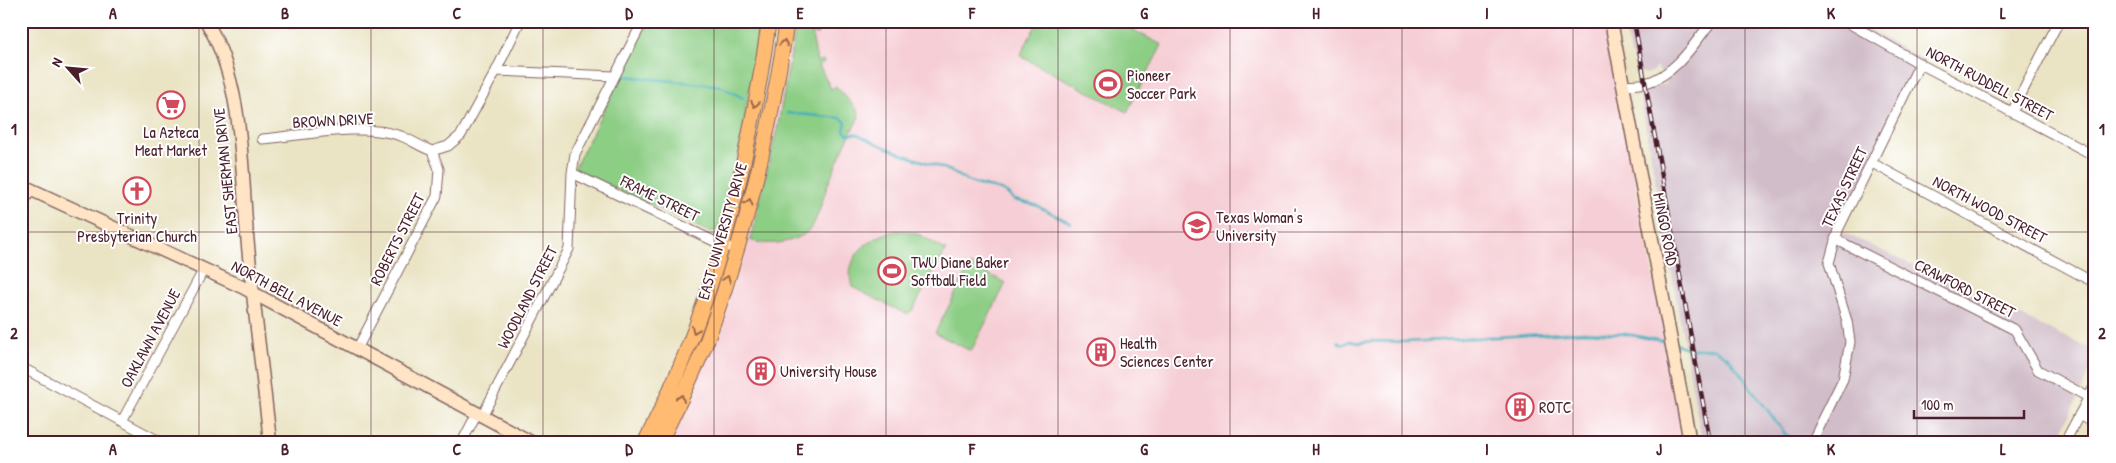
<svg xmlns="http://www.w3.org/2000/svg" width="2116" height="463" font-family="'Patrick Hand',sans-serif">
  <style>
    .built { fill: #f6cfd6 }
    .industrial { fill: #d1bdc9 }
    .green { fill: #8dce85; stroke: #6c7658 }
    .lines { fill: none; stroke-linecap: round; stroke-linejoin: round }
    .stream { stroke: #3eadba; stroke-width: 2.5 }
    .street-casing { stroke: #826461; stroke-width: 11 }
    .secondary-casing { stroke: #826461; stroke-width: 15 }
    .primary-casing { stroke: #826461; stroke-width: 16 }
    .street { stroke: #fff; stroke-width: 9 }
    .secondary { stroke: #ffe4c6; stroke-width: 12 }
    .primary { stroke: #ffbb71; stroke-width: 14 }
    .rail-casing { stroke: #4a1f2b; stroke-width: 4.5 }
    .rail { stroke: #fff; stroke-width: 2.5; stroke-dasharray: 8; stroke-linecap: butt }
    .oneway { stroke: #9b654a }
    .grid { fill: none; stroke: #4a1f2b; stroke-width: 1; stroke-opacity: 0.55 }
    .labels { text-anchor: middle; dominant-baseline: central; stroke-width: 4; stroke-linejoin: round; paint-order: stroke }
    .poi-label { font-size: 16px; fill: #4a1f2b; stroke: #fff; text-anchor: start }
    .street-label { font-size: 16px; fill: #4a1f2b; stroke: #fff }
    .neatline { fill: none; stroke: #4a1f2b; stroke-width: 2 }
    .grid-label { font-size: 16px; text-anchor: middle; font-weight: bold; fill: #4a1f2b }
  </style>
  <rect width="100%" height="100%" fill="#fff"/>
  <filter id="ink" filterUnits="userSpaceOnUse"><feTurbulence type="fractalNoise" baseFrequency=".02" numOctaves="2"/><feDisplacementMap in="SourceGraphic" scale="10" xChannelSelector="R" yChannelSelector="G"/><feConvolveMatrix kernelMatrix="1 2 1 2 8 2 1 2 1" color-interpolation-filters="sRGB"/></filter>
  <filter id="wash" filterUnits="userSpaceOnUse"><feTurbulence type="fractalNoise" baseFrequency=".0096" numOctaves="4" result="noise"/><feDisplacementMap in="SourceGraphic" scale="20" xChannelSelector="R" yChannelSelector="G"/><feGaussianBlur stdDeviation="1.12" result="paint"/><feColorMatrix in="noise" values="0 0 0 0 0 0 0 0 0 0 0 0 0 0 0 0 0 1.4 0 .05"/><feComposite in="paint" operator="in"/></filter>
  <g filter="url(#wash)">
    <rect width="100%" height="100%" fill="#eae4c4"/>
    <path class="built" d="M794,21H1605L1684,442H667L735,277L746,243L767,164Z"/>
    <path class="industrial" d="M1623,21H1649L1652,39L1650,21H1852L1922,59L1838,230L2095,351V360L2057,442H1702L1639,89L1667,84L1657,67L1648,74L1636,72Z"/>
    <path class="green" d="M649,21H761L738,156L719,226L716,231L709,232L574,169Z
      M797,21H812V32H817L818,34L812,35L817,62L823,60L824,62L819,65L831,89L836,86L858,111L859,117C847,139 837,161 828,184C823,197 819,216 811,228C799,243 768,247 750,240L778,125Z
      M1038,21H1116L1162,45L1127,112L1020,56Z
      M896,231C920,230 926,240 946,250L912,311L906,314L852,287C843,257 869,236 896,231Z
      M970,265L1006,283L971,351L935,333Z"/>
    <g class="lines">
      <path class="stream" d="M624,76L713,85L720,86L743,98
        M787,113L841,118L846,122L844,131C849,137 852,133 857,134C885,149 916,159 946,169C956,173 963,180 973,183C990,190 1001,185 1014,200L1035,205L1071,223
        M1338,342L1342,345L1350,341L1360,343L1371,341L1406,342L1583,332L1626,334L1668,342
        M1676,344L1689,349H1714L1728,357L1786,435L1799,442"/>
    </g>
  </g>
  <g filter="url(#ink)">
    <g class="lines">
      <g class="street-casing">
        <path id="street" d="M290,21H295
          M1845,21L1924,66L2095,156
          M496,71L614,76
          M1623,85C1630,84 1639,85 1646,83C1676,74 1693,45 1712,21
          M2012,112L2059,21
          M262,139C302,136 363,122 401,136C411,140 421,147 432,151
          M432,151L448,146L461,135L496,71L520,21
          M1872,163L2095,283
          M572,173L722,245L736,249
          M21,207L31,190
          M1835,239L2015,330L2038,370L2088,397
          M357,349L437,196L439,169L432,151
          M21,367L161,442
          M2079,415L2095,424
          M482,416L569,249L572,173L575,154L643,21
          M122,421L204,269
          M462,442L477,413
          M1812,442L1843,379L1850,342L1847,321L1829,263L1838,230L1920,63
          M2065,442L2095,385"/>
      </g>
      <g class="secondary-casing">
        <path id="secondary" d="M206,21C244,84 241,164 247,235C253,304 263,373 270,442
          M1611,21L1690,442
          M21,185L242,287L531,442"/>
      </g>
      <g class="primary-casing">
        <path id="primary" d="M645,442C713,311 748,167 769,21
          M660,442C677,408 694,373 708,338C745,236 771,129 787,21"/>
      </g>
      <use href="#street" class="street"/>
      <use href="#secondary" class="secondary"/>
      <use href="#primary" class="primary"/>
      <g class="rail-casing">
        <path id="rail" d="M1634,21L1710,442"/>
      </g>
      <use href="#rail" class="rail"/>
    </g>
    <defs><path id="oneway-chevron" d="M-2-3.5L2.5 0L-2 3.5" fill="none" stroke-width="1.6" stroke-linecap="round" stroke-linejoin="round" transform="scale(1.25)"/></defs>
    <g class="oneway">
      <use href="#oneway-chevron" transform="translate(784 43) rotate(-80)"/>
      <use href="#oneway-chevron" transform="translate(755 104) rotate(100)"/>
      <use href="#oneway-chevron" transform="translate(749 202) rotate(-75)"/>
      <use href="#oneway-chevron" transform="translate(727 279) rotate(-72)"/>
      <use href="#oneway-chevron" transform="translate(695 330) rotate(112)"/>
      <use href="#oneway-chevron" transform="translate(681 398) rotate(-66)"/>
    </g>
  </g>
  <path class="grid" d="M199,21V442M371,21V442M543,21V442M714,21V442M886,21V442M1058,21V442M1230,21V442M1402,21V442M1573,21V442M1745,21V442M1917,21V442M21,232H2095"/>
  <defs>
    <g id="stadium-ring" transform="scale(1.4375)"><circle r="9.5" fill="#fff" stroke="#d1495b" stroke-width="1.5"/><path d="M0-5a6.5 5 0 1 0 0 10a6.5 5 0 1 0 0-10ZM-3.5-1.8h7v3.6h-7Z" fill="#d1495b"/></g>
    <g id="supermarket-ring" transform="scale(1.4375)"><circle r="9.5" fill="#fff" stroke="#d1495b" stroke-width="1.5"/><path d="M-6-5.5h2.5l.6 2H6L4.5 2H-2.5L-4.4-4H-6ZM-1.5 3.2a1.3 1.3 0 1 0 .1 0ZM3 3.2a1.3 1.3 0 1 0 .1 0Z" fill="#d1495b"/></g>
    <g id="church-ring" transform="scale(1.4375)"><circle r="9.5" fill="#fff" stroke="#d1495b" stroke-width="1.5"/><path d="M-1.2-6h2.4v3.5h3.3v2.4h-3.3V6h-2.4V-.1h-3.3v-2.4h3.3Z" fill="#d1495b"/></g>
    <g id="university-ring" transform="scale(1.4375)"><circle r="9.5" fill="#fff" stroke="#d1495b" stroke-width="1.5"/><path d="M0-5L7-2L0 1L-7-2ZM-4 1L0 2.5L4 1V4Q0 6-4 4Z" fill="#d1495b"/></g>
    <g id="building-ring" transform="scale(1.4375)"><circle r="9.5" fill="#fff" stroke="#d1495b" stroke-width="1.5"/><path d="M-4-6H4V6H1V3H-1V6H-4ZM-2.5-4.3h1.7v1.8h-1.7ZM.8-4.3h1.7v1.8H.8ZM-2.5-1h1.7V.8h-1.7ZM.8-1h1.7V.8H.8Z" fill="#d1495b"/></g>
  </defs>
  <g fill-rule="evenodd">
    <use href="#stadium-ring" x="1108" y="84"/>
    <use href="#supermarket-ring" x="171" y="105"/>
    <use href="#church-ring" x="137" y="191"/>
    <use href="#university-ring" x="1197" y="226"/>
    <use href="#stadium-ring" x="892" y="271"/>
    <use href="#building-ring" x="1101" y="352"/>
    <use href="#building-ring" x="761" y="371"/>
    <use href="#building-ring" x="1520" y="407"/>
  </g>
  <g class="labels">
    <g class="poi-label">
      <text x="1127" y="75">Pioneer<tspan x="1127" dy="18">Soccer Park</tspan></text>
      <text x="171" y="132" text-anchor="middle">La Azteca<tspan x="171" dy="18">Meat Market</tspan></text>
      <text x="1216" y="217">Texas Woman's<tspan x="1216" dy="18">University</tspan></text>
      <text x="137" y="218" text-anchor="middle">Trinity<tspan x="137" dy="18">Presbyterian Church</tspan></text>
      <text x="911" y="262">TWU Diane Baker<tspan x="911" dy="18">Softball Field</tspan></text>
      <text x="1120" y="343">Health<tspan x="1120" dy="18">Sciences Center</tspan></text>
      <text x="780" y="371">University House</text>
      <text x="1539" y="407">ROTC</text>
    </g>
    <g class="street-label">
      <text transform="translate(1990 83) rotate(28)">NORTH RUDDELL STREET</text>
      <text transform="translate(333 120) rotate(-3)">BROWN DRIVE</text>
      <text transform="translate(225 171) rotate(-96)">EAST SHERMAN DRIVE</text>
      <text transform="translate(1844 187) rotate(-65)">TEXAS STREET</text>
      <text transform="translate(660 198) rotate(26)">FRAME STREET</text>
      <text transform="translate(1990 209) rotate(28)">NORTH WOOD STREET</text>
      <text transform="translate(1666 229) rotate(79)">MINGO ROAD</text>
      <text transform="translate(722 231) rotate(-74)">EAST UNIVERSITY DRIVE</text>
      <text transform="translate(397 239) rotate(-63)">ROBERTS STREET</text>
      <text transform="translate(1965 288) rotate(27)">CRAWFORD STREET</text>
      <text transform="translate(287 293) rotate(28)">NORTH BELL AVENUE</text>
      <text transform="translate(527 297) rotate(-63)">WOODLAND STREET</text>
      <text transform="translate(150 338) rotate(-62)">OAKLAWN AVENUE</text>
    </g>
  </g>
  <rect width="2116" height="463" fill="none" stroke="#fff" stroke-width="55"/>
  <g transform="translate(68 68) rotate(297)" stroke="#ffffff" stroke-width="4" paint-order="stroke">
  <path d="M0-4L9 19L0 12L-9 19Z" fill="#4a1f2b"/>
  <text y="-8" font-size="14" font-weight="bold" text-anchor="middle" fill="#4a1f2b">N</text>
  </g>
  <path d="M1914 410v8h110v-8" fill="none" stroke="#4a1f2b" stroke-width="2.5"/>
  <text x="1921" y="410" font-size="15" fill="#4a1f2b" stroke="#ffffff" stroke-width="4" paint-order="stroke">100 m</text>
  <rect x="28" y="28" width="2060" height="408" class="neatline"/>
  <g class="grid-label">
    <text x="113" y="19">A</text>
    <text x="285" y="19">B</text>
    <text x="457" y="19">C</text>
    <text x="629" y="19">D</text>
    <text x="800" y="19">E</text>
    <text x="972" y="19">F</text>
    <text x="1144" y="19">G</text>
    <text x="1316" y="19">H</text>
    <text x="1487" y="19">I</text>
    <text x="1659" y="19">J</text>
    <text x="1831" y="19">K</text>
    <text x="2003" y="19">L</text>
    <text x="14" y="135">1</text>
    <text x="2102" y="135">1</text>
    <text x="14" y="339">2</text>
    <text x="2102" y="339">2</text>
    <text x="113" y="455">A</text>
    <text x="285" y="455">B</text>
    <text x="457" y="455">C</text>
    <text x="629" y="455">D</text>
    <text x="800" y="455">E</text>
    <text x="972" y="455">F</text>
    <text x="1144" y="455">G</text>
    <text x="1316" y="455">H</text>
    <text x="1487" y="455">I</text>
    <text x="1659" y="455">J</text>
    <text x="1831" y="455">K</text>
    <text x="2003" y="455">L</text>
  </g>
</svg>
